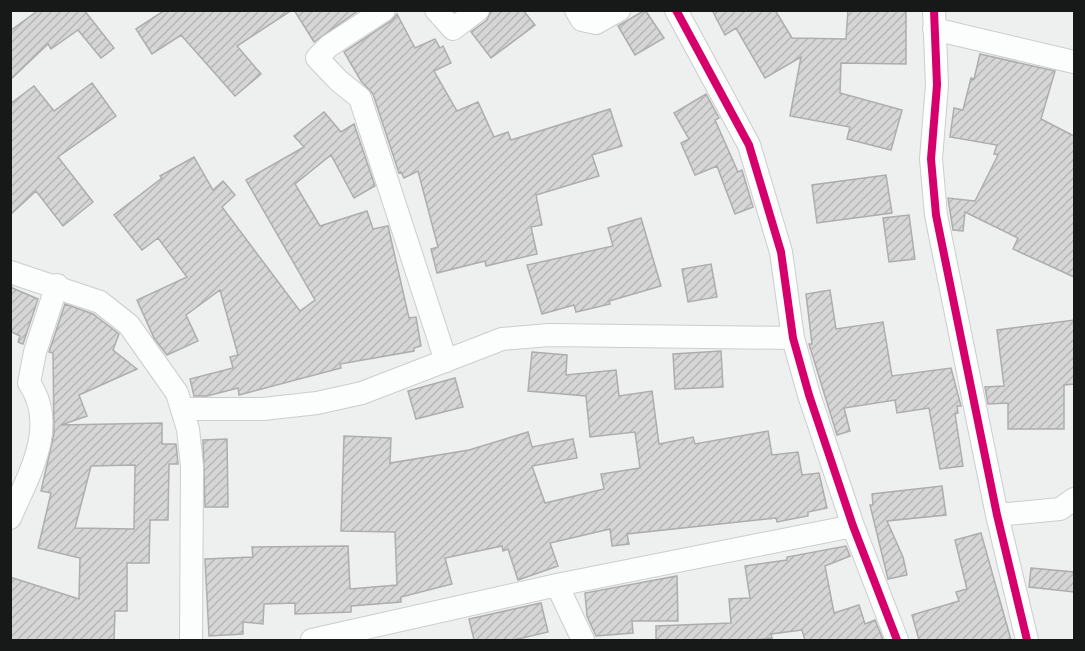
<svg xmlns="http://www.w3.org/2000/svg" width="1085" height="651" font-family="'Varela Round',sans-serif">
  <style>
    .building { fill: url(#building-hatch); stroke: #adadad; stroke-width: 1.5; fill-rule: evenodd }
    .lines { fill: none; stroke-linecap: round; stroke-linejoin: round }
    .minor-casing { stroke: #cccdcd; stroke-width: 24 }
    .minor { stroke: #fcfdfd; stroke-width: 22 }
    .cycleway-casing { stroke: #fbfcfd; stroke-width: 11 }
    .cycleway { stroke: #d6006c; stroke-width: 8 }
  </style>
  <defs>
    <pattern id="building-hatch" width="6" height="6" patternUnits="userSpaceOnUse" patternTransform="scale(1.5)"><rect width="6" height="6" fill="#d6d6d6"/><path d="M-1 1l2-2M0 6l6-6M5 7l2-2" fill="none" stroke="#b7b7b7"/></pattern>
  </defs>
  <rect width="100%" height="100%" fill="#eeefef"/>
  <path class="building" d="M39,10H84L114,48L101,58L78,30L51,49L48,44L10,80V31Z
    M165,10H292L237,46L261,74L235,96L181,35L152,54L136,29Z
    M294,10H359L314,42Z
    M491,10H523L535,25L491,58L471,32L487,20Z
    M645,10L664,38L635,55L618,26Z
    M712,10H775L792,38L846,39L848,10H906V64L841,63L840,93L902,110L891,150L847,139L850,127L790,116L801,57L765,78L736,28L725,35Z
    M397,14L415,48L435,39L440,48L443,46L451,63L434,71L457,111L478,102L494,137L508,132L511,140L610,109L622,146L592,155L599,176L536,195L542,225L531,227L537,254L486,266L485,261L437,273L431,249L438,247L418,171L404,178L401,172L399,173L373,94L361,81L344,52L391,21Z
    M980,54L1055,71L1041,119L1074,136V277L1013,249L1018,238L965,212L963,231L953,230L948,198L975,201L998,155L994,154L997,145L950,137L954,108L963,110L971,78L974,79Z
    M92,83L116,116L58,157L93,202L63,226L36,191L10,215V104L34,86L54,111Z
    M706,94L719,118L715,120L738,172L742,170L753,207L735,214L717,166L695,175L681,143L689,139L674,113Z
    M324,112L341,132L354,124L375,186L354,198L331,155L295,184L320,226L367,211L373,229L388,226L409,318L416,317L421,346L414,348V351L340,364L341,368L239,395L238,388L207,396H194L190,379L233,368L230,357L238,355L220,290L186,315L198,341L167,355L154,338L137,300L187,277L158,238L142,250L114,215L162,178L160,176L194,157L213,190L223,181L235,195L222,207L300,311L315,300L246,180L304,147L294,136Z
    M886,175L892,213L817,223L812,185Z
    M909,215L915,259L889,262L883,218Z
    M641,218L661,286L609,301L610,304L576,312L574,305L542,314L527,265L613,246L608,228Z
    M711,264L717,297L688,302L682,269Z
    M10,287L38,299L23,344L18,342L20,336L10,331Z
    M830,290L836,329L883,322L892,376L951,368L961,406H957L958,413L955,414L963,466L940,469L929,408L897,413L895,400L844,408L850,431L837,435L809,344H812L806,294Z
    M65,304L93,314L119,334L113,350L137,369L79,395L87,416L61,425L162,423V444H176L178,464H169L168,520H150L149,563H127V611H115L114,640H10V577L79,599L80,558L38,548L51,493L41,491L54,434L53,353L49,352ZM135,465L134,529L75,528L91,466Z
    M1074,320V384L1064,385V429H1008V403L988,404L985,387L1004,386L997,330Z
    M721,351L723,387L675,389L673,354Z
    M532,352L567,355L566,375L616,370L619,396L652,391L659,444L693,437L695,444L768,431L772,455L798,452L802,475L819,473L827,508L808,512V516L777,522L776,518L627,534L629,544L612,546L610,529L550,543L558,566L518,580L508,549L503,551L502,546L445,558L452,584L401,597V602L351,606V612L295,614V603L264,604L263,624L243,622V634L209,636L205,559L253,557L252,547L348,546L350,589L397,585L395,532L341,531L344,436L391,438L390,463L469,450L528,432L532,447L573,439L577,458L532,466L545,503L604,489L601,474L640,468L635,432L590,437L586,396L528,391Z
    M455,378L463,407L416,419L408,391Z
    M227,439L228,507H205L203,440Z
    M942,486L946,515L887,521L903,557L907,575L888,579L870,505H873L872,494Z
    M981,533L1011,640H919L912,615L959,601L956,592L967,589L955,540Z
    M846,546L850,556L825,566L834,613L859,605L865,624L875,620L883,640H805L802,630L771,634L772,638L754,640H656V626L731,623L729,599L750,598L745,566L787,560V557Z
    M1031,568L1074,572V592L1029,587Z
    M677,576L678,621H632L633,633L596,636L587,616L585,593Z
    M541,603L548,632L514,640H474L469,619Z"/>
  <g class="lines">
    <g class="minor-casing">
      <path id="minor" d="M384,10L329,46L317,58L339,81L360,98L446,361
        M436,10L453,29L478,10
        M576,10L582,20L596,23L619,10
        M676,10L749,145L781,252L793,338L809,395L853,526L897,640
        M934,10L937,85L931,159L936,215L997,515L1027,640
        M934,29L1074,62
        M10,272L100,302L129,325L177,393L188,429L192,466L191,640
        M182,409H263L317,403L362,393L502,339L549,335L793,338
        M997,515L1060,509L1074,499
        M10,518C28,476 59,426 29,383L35,352L57,285
        M557,585L583,640
        M312,640L557,585L853,526"/>
    </g>
    <use href="#minor" class="minor"/>
    <g class="cycleway-casing">
      <path id="cycleway" d="M676,10L749,145L781,252L793,338L809,395L853,526L897,640
        M934,10L937,85L931,159L936,215L997,515L1027,640"/>
    </g>
    <use href="#cycleway" class="cycleway"/>
  </g>
  <rect width="1085" height="651" fill="none" stroke="#171818" stroke-width="24"/>
</svg>
